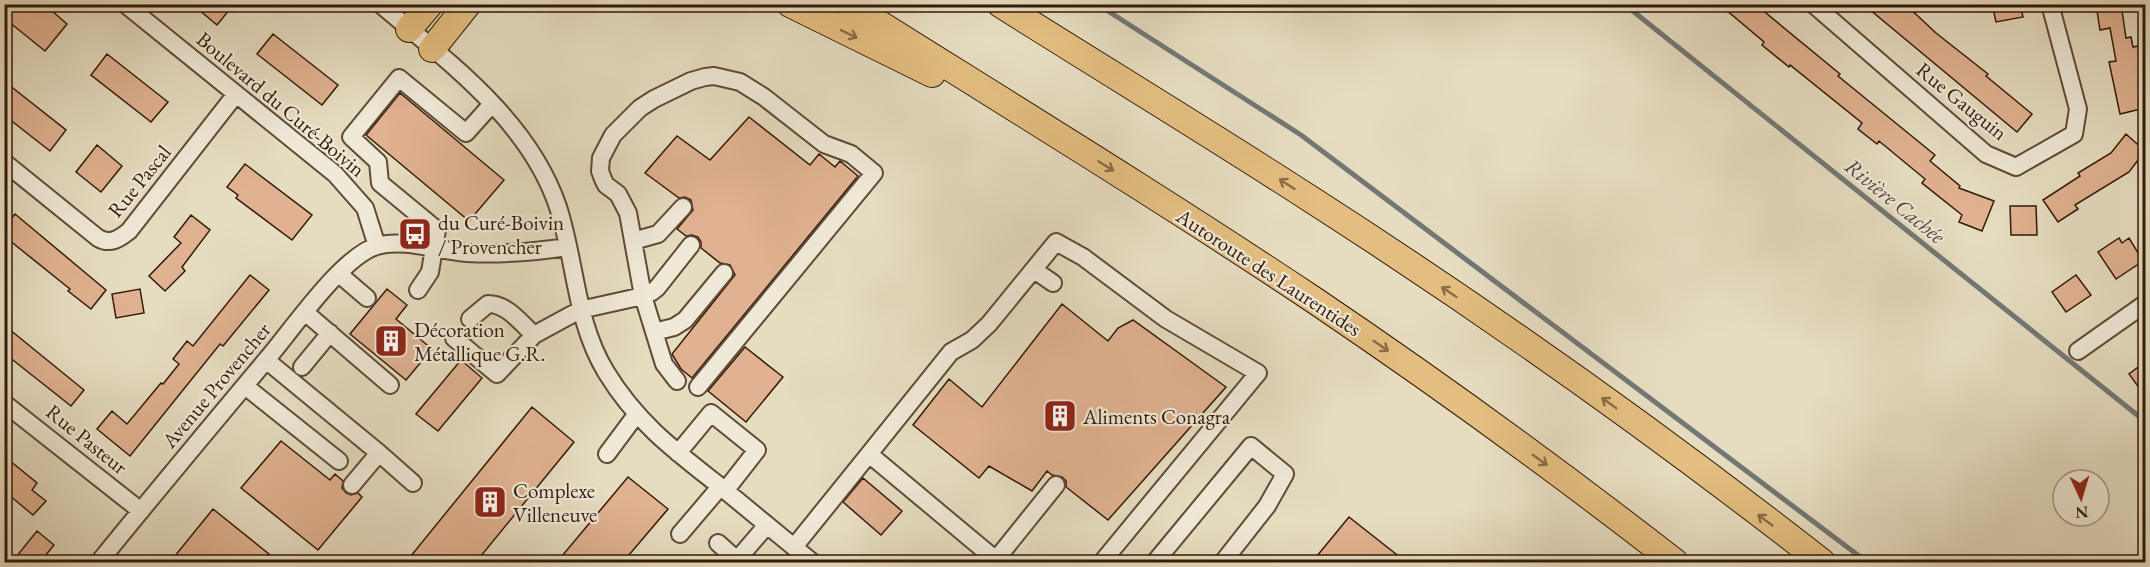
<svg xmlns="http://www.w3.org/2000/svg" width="2150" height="567" font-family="'EB Garamond',serif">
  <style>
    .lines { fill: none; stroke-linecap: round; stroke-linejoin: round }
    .stream { stroke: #737876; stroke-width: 5 }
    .building { fill: #e0b291; stroke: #331908; stroke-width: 1.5 }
    .minor-casing { stroke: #604a36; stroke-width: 20 }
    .highway-casing { stroke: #331908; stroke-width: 28 }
    .minor { stroke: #efe9d7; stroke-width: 16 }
    .highway { stroke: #e3be80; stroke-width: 26 }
    .oneway { stroke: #8b6c44 }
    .labels { text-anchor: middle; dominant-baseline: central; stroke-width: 4.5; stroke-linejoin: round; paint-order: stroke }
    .street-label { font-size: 21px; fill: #331908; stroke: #efe9d7 }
    .poi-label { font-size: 21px; fill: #331908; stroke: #efe9d7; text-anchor: start }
    .water-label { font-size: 22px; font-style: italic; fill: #53493f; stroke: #efe9d7 }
  </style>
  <rect width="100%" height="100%" fill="#e6ddc1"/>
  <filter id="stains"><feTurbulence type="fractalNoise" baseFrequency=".00333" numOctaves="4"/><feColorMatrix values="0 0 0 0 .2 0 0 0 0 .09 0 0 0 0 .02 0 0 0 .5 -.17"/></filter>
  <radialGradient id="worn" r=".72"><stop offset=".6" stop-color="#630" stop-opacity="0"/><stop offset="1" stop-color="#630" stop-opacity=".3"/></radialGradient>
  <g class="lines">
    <path class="stream" d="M1097,4L1301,135L1867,562
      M1624,4L2146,422"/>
  </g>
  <path class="building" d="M4,4H44L67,24L45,51L4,18Z
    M192,4H234L217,25Z
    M1719,4H1755L1840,74L1838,76L1935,155L1930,161L1960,186L1959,188L1994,201L1982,231L1959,222L1962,215L1922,183L1925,179L1879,141L1877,144L1858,129L1862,123L1790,65L1789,67L1762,45L1764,42Z
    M1863,4H1905L1936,33L1988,74L1986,76L2032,114L2017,132Z
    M1992,4H2020L2023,17L1996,22Z
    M2096,4H2121L2126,38L2131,37L2133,47L2138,46L2145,87V108L2120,114L2109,62L2116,61L2110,28L2100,30Z
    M273,34L338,85L322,105L257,54Z
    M107,54L168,102L151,122L91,75Z
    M4,81L66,130L50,151L4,115Z
    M400,93L504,180L469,221L366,135Z
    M749,117L810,165L819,154L835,167L840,161L858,176L692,378L681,369L672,354L735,275L730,265L720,263L701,248V242L698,237L692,235L686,236L677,229L693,210L691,200L685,197L679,198L645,173L677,136L710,160Z
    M2126,134L2145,151L2129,172L2075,205L2078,209L2058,222L2043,200L2080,176L2078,173L2111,153Z
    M97,145L122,166L101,192L76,172Z
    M245,164L312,215L292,240L236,198L238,195L227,187Z
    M2010,206H2036L2037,235H2011Z
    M15,214L106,290L91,309L68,291L70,289L4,236V227Z
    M191,215L210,230L182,267L185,271L165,291L149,276L181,243L174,237Z
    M2119,238L2122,243L2129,238L2143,261L2116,279L2098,252Z
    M250,275L269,290L223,346L220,344L130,456L97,429L112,411L127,424L161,383L163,384L179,364L173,359L187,341L193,346Z
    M2076,275L2091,295L2066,312L2052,292Z
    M140,289L144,313L116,318L112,294Z
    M387,289L407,305L396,319L432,349L406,380L350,334Z
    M1062,304L1108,341L1118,328L1133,320L1226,387L1108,520L1066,487V481L1062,477L1052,475L1047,471L1032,491L989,466L979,478L913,425L949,379L982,407Z
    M4,325L84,390L71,406L4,353Z
    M745,347L783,377L746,422L708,391Z
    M461,360L482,378L438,431L416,414Z
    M2145,362V396L2129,374Z
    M532,407L574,442L476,562H406Z
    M281,441L330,480L335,474L343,481L342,488L346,493L351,495L358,493L362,497L318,550L241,488Z
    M4,456L37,483L32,490L46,501L33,515L4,491Z
    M628,477L668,509L623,562H557Z
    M863,478L902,511L881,535L843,502Z
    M213,509L269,554L262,562H170Z
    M1349,517L1406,562H1312Z
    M37,531L54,545L40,562H12Z"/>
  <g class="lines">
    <g class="minor-casing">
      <path id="minor" d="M125,4L335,174L365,208L377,246
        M380,4C447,61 529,120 558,207C576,262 575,321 606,372C637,423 675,451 721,487C751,512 782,537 812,562
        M1813,4L1986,154L2016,167L2074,134L2078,109L2050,4
        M4,162L98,238C110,245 119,239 129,231L236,94
        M633,241L658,234L683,207
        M1034,270L1053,283
        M339,274L367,298
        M418,290L430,272L437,230L380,183L378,162L351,137L399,78L466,133L492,104
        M306,313L390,385
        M654,332L674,327L685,320L724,273
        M534,335L580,310L643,296L628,213L618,194L606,185L603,179L600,171L601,158L613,135L640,108L654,99L691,81L705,77L714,76L740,82L764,97L824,144L851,154L874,173L698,387
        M454,338L497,374L534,335C520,322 507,304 488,304L470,319
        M2078,351L2146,303
        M266,360L379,453L352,485
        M302,367L330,333
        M677,381L664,364L643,296L652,292L657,288L691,245
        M245,386L339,461
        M4,403L141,511
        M379,453L413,483
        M678,453L711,413L757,450L725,491
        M607,454L636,415
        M680,534L720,487
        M718,543L739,562
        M794,547L869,454
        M737,560L767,525
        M996,560L869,454L951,352L972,340L989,324L1056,242L1083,257L1166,319L1258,373L1102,562
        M99,562C154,494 211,426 267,359C292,330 342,256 377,246C402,238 440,251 467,253C500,255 534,252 567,247
        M994,562L1056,485
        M1155,562L1251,446L1285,474L1267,506L1223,562"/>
    </g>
    <g class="highway-casing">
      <path id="highway" d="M790,4L932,74
        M848,4C1004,102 1161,198 1314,300C1437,383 1558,471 1675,562
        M1000,4C1103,69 1207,132 1309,198C1485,311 1657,433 1822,562
        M409,29L430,4
        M432,49L468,4"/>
    </g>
    <use href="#minor" class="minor"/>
    <use href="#highway" class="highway"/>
  </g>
  <defs><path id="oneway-shaft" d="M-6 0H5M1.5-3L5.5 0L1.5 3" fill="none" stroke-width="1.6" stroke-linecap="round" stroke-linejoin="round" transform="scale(1.5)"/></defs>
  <g class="oneway">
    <use href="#oneway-shaft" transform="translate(849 34) rotate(26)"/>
    <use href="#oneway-shaft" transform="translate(1106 166) rotate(32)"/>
    <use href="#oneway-shaft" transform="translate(1287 184) rotate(-147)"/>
    <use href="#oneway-shaft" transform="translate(1449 292) rotate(-146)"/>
    <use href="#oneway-shaft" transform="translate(1381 346) rotate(35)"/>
    <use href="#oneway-shaft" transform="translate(1609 403) rotate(-144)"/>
    <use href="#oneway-shaft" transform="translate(1540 460) rotate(36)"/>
    <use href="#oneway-shaft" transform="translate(1765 520) rotate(-143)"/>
  </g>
  <defs>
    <g id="bus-square" transform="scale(1.725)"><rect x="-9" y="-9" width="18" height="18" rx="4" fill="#8f2418" stroke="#efe9d7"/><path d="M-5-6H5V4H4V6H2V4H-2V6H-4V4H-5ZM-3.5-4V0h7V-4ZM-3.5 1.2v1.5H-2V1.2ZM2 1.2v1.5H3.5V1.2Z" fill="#fff"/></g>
    <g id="building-square" transform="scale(1.725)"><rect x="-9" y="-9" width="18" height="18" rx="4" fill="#8f2418" stroke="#efe9d7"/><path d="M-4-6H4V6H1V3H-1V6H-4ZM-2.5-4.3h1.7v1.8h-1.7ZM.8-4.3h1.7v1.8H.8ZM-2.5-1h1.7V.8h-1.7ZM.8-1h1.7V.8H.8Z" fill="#fff"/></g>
  </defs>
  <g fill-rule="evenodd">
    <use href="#bus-square" x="415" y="234"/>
    <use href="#building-square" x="391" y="341"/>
    <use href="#building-square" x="1060" y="416"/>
    <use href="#building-square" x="490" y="502"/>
  </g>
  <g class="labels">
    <g class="street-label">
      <text transform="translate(1962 101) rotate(39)">Rue Gauguin</text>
      <text transform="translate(281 104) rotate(40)">Boulevard du Curé-Boivin</text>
      <text transform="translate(139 181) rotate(-51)">Rue Pascal</text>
      <text transform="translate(1269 272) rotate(33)">Autoroute des Laurentides</text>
      <text transform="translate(216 385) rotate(-50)">Avenue Provencher</text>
      <text transform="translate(87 439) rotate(39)">Rue Pasteur</text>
    </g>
    <g class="poi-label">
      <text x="438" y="222">du Curé-Boivin<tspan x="438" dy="24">/ Provencher</tspan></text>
      <text x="414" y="329">Décoration<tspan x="414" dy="24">Métallique G.R.</tspan></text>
      <text x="1083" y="416">Aliments Conagra</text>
      <text x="513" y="490">Complexe<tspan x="513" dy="24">Villeneuve</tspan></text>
    </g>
    <g class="water-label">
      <text transform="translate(1895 201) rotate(39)">Rivière Cachée</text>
    </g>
  </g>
  <rect width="2150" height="567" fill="none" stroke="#e6ddc1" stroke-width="24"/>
  <rect x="6" y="6" width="2138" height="555" fill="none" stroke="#331908" stroke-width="3"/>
  <rect x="12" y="12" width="2126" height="543" fill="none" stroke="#331908" stroke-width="1.5"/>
  <g transform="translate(2081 498) rotate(176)"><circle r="28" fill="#efe9d7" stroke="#a49684" stroke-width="1.5"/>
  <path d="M0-4.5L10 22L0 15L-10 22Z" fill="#8f2418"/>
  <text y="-9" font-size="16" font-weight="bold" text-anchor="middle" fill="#331908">N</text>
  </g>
  <rect width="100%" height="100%" filter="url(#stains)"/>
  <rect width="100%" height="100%" fill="url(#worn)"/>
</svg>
